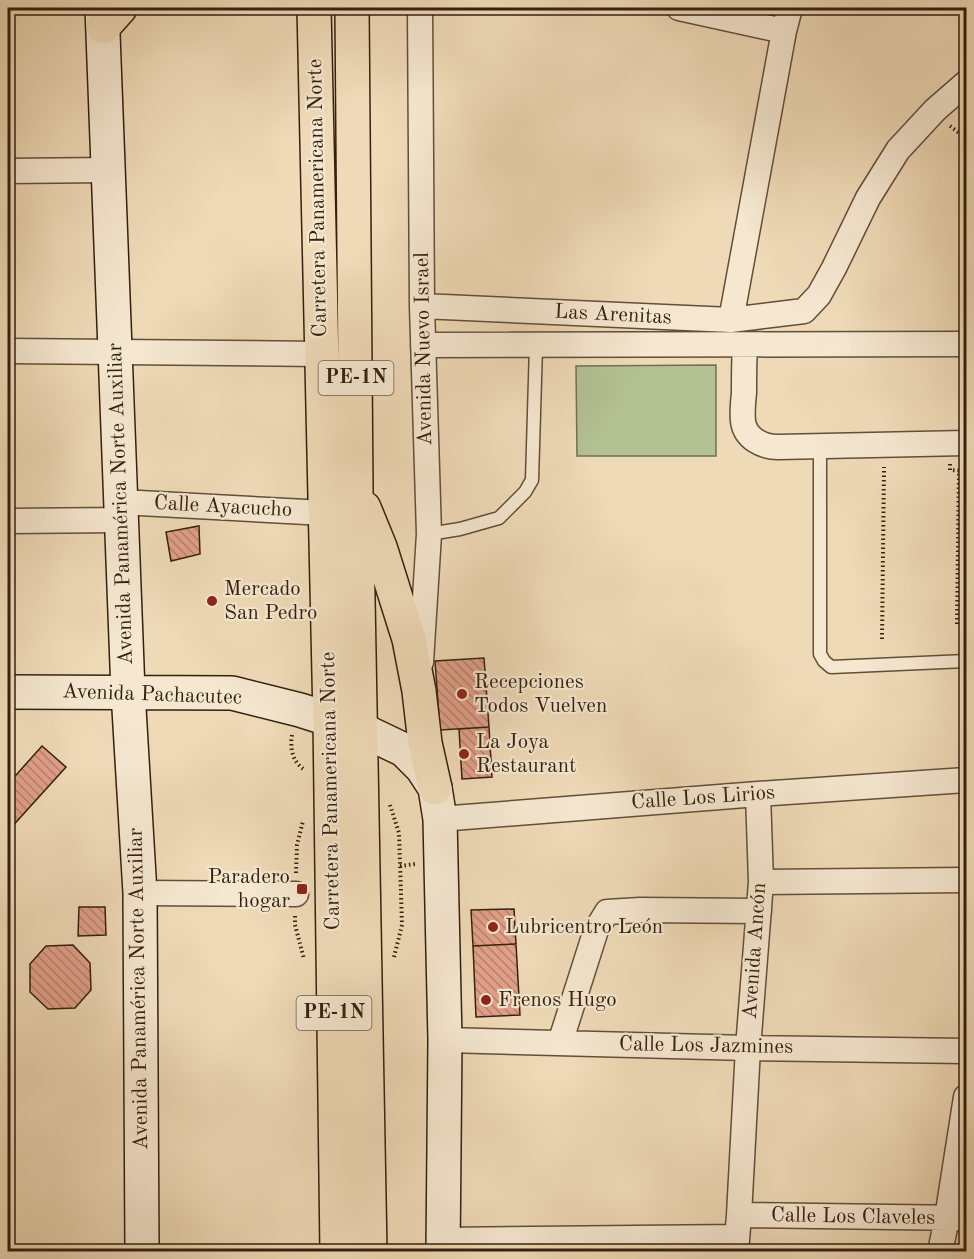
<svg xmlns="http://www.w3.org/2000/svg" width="974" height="1259" font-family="'Old Standard TT',serif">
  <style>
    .park { fill: #b3c193; stroke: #737051; stroke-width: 1.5 }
    .building { fill: url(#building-back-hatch); stroke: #33200f; stroke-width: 1.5 }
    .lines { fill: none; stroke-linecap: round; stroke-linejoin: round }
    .lane-casing { stroke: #624e39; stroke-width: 15 }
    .street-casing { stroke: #624e39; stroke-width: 27 }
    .secondary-casing { stroke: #33200f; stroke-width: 36 }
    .highway-casing { stroke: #33200f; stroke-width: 36 }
    .path { stroke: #33200f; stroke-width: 4; stroke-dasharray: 1.5 3; stroke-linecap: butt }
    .lane { stroke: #f5e7d0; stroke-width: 12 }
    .street { stroke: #f5e7d0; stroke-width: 24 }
    .secondary { stroke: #f5e7d0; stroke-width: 33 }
    .highway { stroke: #efdab7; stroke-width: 33 }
    .poi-dot { fill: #8f2418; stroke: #f5e7d0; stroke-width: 2 }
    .labels { text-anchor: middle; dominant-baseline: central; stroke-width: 4.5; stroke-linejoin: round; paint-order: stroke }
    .shield { fill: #f5e7d0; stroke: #6d5c49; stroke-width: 1.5 }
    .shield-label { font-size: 20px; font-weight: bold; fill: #33200f }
    .street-label { font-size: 21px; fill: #33200f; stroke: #f5e7d0 }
    .poi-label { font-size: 21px; fill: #33200f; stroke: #f5e7d0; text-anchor: start }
  </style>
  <defs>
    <pattern id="building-back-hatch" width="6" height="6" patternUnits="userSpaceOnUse" patternTransform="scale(1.5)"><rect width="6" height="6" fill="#e2a089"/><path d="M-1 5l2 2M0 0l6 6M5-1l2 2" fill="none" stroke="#b8826e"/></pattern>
  </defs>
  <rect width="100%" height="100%" fill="#efdab7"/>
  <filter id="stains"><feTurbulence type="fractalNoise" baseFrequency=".00333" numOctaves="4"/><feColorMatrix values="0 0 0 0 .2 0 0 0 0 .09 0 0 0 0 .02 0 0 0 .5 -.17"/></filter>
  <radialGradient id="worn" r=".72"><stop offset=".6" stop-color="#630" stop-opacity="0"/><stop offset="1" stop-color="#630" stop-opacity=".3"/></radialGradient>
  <path class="park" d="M716,365V456H577L576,366Z"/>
  <path class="building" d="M199,526L200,554L171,561L166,532Z
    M484,658L489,727L440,730L435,661Z
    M489,727L492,777L462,779L459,729Z
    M42,746L66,767L8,831V784Z
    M79,907H105L106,935L78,936Z
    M514,909L516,944L473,946L471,910Z
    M516,944L520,1015L476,1017L473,946Z
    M73,945L90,963L91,990L75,1008L48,1009L30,992V964L46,946Z"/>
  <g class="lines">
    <g class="lane-casing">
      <path id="lane" d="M820,446V654L824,661L831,667L966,661
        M429,534L460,529L499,518L525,492L532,480L536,346"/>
    </g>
    <g class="street-casing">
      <path id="street" d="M420,8L422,306L429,534L421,662
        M679,8L784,31
        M8,171L108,170
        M422,306L731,320L804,311L819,295L834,268L868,198L898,150L935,110L966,83
        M731,320L784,31L790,8
        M423,345L966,344
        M745,345C744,361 744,377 744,393C743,402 742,412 743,421C745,438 762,447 778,447L966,443
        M8,351L322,354
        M121,502L325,513
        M8,521L121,520
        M440,819L758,794L966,780
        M761,882L966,880
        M140,893L296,894
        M445,1040L748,1048L966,1051
        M560,1043L596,930L607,912L640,910L759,911
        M739,1215L966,1218
        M443,1240L737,1237
        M736,1252L739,1215L748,1048L761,882L758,794
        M940,1252L947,1218L966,1097"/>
    </g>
    <g class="secondary-casing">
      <path id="secondary" d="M102,8L128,692L140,893L142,1252
        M8,692L232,693L300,710L360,729L404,750L422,768L435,788L440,819L445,1040L443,1252"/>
    </g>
    <g class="highway-casing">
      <path id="highway" d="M314,8L330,719L337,1252
        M352,8L356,490L370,1252
        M103,27L120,8
        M364,508L380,547L409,639L419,691L425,743L435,788"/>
    </g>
    <path class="path" d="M950,126L966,138
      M950,464V470L966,471
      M957,624L959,472
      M882,639L884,467
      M292,735C290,748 292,762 305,770
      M390,805L399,833L402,925L394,957
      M400,866L415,864
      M296,873L297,845L303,821
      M295,916V925L304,959"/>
    <use href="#lane" class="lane"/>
    <use href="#street" class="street"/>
    <use href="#secondary" class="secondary"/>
    <use href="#highway" class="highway"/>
  </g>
  <g class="poi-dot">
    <circle cx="212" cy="601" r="6"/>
    <circle cx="462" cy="694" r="6"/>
    <circle cx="464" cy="754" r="6"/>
    <rect x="296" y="883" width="12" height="12" rx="3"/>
    <circle cx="493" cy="927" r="6"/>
    <circle cx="486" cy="1000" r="6"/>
  </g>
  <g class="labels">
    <g class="shield">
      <rect x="318.5" y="361" width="75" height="34" rx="4.5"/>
      <rect x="296.5" y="996" width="75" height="34" rx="4.5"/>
    </g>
    <g class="shield-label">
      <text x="356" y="378">PE-1N</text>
      <text x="334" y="1013">PE-1N</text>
    </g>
    <g class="street-label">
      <text transform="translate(318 198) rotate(-91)">Carretera Panamericana Norte</text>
      <text transform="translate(613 315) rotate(3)">Las Arenitas</text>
      <text transform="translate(424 349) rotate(-91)">Avenida Nuevo Israel</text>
      <text transform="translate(121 504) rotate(-92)">Avenida Panamérica Norte Auxiliar</text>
      <text transform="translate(223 507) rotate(3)">Calle Ayacucho</text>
      <text transform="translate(152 695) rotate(2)">Avenida Pachacutec</text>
      <text transform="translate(331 791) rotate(-91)">Carretera Panamericana Norte</text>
      <text transform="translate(703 798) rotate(-4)">Calle Los Lirios</text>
      <text transform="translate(755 951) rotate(-86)">Avenida Ancón</text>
      <text transform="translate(139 989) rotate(-91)">Avenida Panamérica Norte Auxiliar</text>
      <text transform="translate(706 1046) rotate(1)">Calle Los Jazmines</text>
      <text transform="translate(853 1217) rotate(1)">Calle Los Claveles</text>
    </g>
    <g class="poi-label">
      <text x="224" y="589">Mercado<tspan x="224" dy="24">San Pedro</tspan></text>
      <text x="474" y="682">Recepciones<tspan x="474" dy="24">Todos Vuelven</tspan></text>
      <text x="476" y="742">La Joya<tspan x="476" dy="24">Restaurant</tspan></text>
      <text x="290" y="877" text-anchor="end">Paradero<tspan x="290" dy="24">hogar</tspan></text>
      <text x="505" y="927">Lubricentro León</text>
      <text x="498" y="1000">Frenos Hugo</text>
    </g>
  </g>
  <rect width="974" height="1259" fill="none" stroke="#efdab7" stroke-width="30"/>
  <rect x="9" y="9" width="956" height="1241" fill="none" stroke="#33200f" stroke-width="3"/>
  <rect x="15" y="15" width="944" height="1229" fill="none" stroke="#33200f" stroke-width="1.5"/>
  <rect width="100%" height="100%" filter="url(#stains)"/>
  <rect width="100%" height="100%" fill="url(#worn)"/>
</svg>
